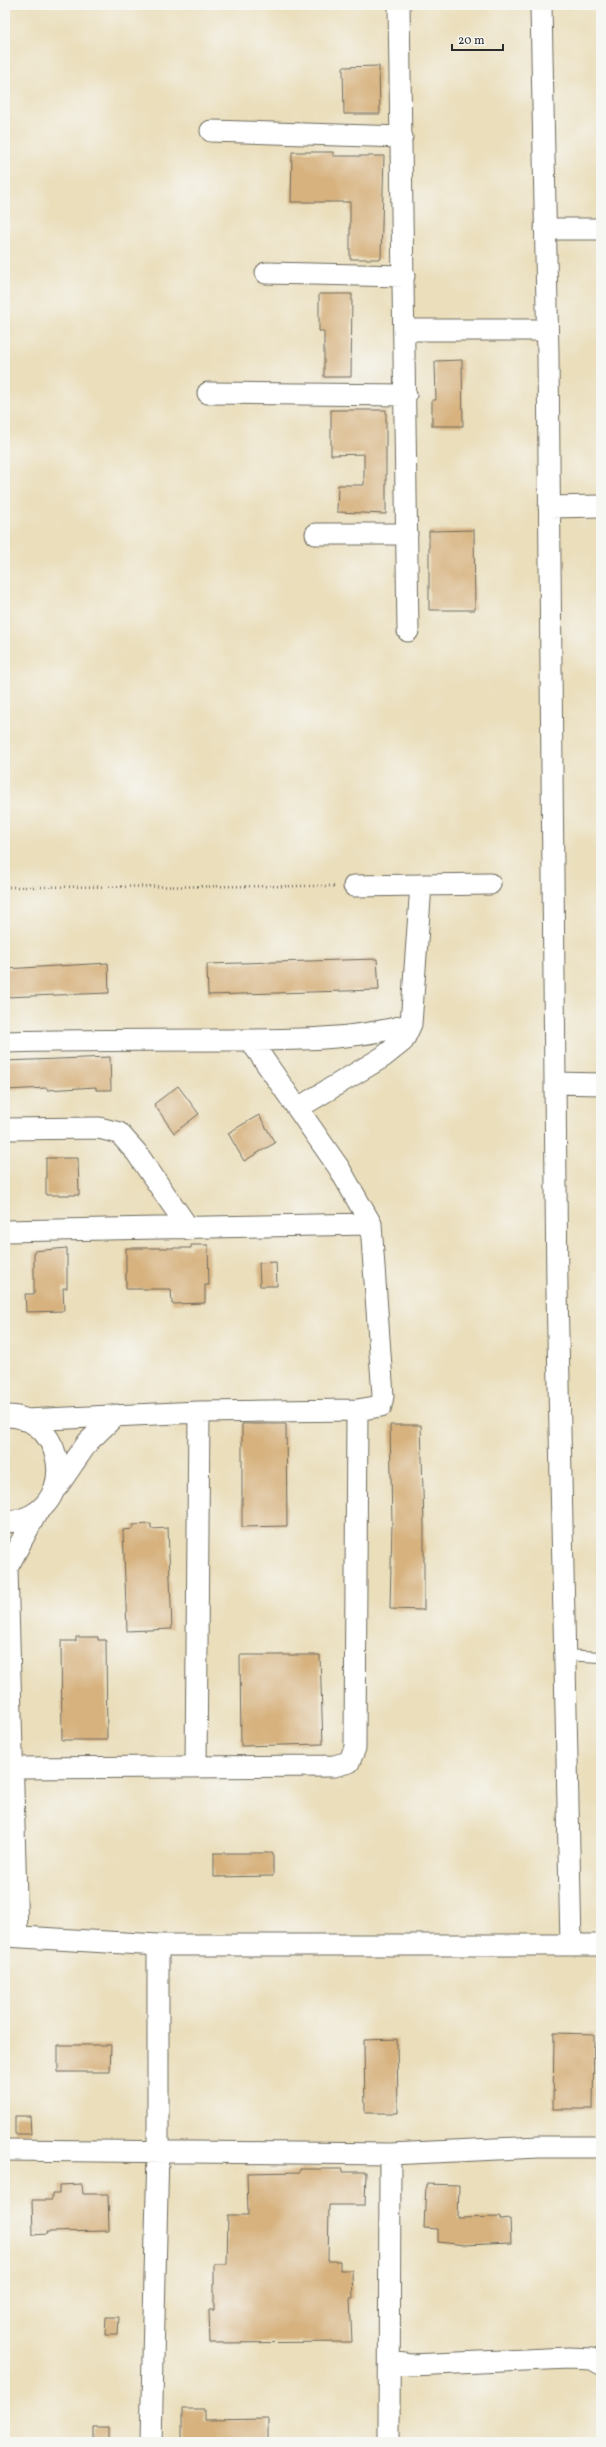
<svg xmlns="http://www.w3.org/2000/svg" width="606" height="2447" font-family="Vollkorn,serif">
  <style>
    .building { fill: #d7b27f }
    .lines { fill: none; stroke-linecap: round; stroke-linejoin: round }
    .service-casing { stroke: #6e6a5d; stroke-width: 12 }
    .minor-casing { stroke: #6e6a5d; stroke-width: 23 }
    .path { stroke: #6e6a5d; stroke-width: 2.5; stroke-dasharray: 1 3; stroke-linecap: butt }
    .service { stroke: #fff; stroke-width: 10 }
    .minor { stroke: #fff; stroke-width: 21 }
  </style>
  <rect width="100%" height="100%" fill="#f6f6f2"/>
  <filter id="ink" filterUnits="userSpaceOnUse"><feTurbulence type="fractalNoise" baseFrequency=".025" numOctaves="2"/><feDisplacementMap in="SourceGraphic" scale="8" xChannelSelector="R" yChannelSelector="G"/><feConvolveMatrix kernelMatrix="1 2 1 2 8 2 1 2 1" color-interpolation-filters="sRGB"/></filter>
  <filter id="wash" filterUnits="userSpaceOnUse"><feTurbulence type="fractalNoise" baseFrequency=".012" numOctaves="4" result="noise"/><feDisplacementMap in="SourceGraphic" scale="16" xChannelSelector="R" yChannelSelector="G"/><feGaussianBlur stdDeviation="0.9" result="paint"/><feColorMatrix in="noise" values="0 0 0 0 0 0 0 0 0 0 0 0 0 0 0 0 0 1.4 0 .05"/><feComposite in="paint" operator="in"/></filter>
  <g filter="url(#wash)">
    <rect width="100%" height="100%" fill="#eadebb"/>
    <g id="blocks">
      <path class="building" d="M379,66L380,114H344L343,67Z
        M292,152H333V156H384L381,259H350V202H291Z
        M319,294H352L351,377H324V331H319Z
        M462,360L463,426H432V400H436L435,361Z
        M331,410H386V514L337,512L338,485H364V454L331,455Z
        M474,530L475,610H429V531Z
        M377,959L379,990L208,995L207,964Z
        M108,963L109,993L5,997V969Z
        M110,1057L111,1090H96V1087L47,1090V1088L5,1090V1061Z
        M178,1086L199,1114L174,1133L154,1104Z
        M259,1115L275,1143L244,1161L228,1133Z
        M46,1158H78L79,1195H46Z
        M191,1245H208L209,1285H205V1303L172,1304L171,1289H126V1248H191Z
        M67,1248V1288H63L64,1311L26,1312L25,1294H34V1251Z
        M276,1262L277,1286H260L259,1263Z
        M242,1424H286L287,1526L242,1527Z
        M390,1425H421L424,1524V1610L390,1609L392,1523Z
        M151,1524V1529L168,1528L172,1629L127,1631L123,1530L133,1529V1525Z
        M76,1637H98V1640H106L107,1740H62L61,1641H76Z
        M240,1655H320L323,1744L241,1746Z
        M214,1853H273V1876L214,1877Z
        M554,2033L594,2034L593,2109H553Z
        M397,2039L398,2113H365L364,2040Z
        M58,2045H111L110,2072H58Z
        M15,2116H30L31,2134H15Z
        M300,2169H342V2172H366L365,2205H329L328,2261H340V2270H352L353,2299H350L352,2342L210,2343L209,2310H214V2264H227L228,2215H248L247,2173L300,2172Z
        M82,2184L83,2194H108L109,2231L47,2232L48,2234L33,2235L32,2200H52V2194H59V2185Z
        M426,2184L459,2185L458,2218L500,2217V2220L510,2219L511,2243L465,2245L438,2242V2229L424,2228Z
        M106,2317H119L118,2335H105Z
        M182,2409H204V2420L268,2419V2442H182Z
        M93,2427H108V2442H93Z"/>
    </g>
  </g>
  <g filter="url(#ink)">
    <use href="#blocks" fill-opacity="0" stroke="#6e6a5d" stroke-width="1"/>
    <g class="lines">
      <g class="service-casing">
        <path id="service" d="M565,1655L601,1657"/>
      </g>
      <g class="minor-casing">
        <path id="minor" d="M399,5L408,631
          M541,5L548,356L557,1290L571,1945
          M211,131L402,137
          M545,229H601
          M266,273L404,276
          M404,330H547
          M208,393L406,395
          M549,507L601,506
          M316,534H407
          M354,886L490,884
          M5,1042C78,1040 151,1040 224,1040C286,1040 351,1041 411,1024
          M555,1083L601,1084
          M298,1108L383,1057L403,1041L411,1024L421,885
          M5,1129L99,1128L119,1133L136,1152L189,1229
          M5,1231L371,1224
          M5,1416C58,1414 78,1489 32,1515C24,1519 14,1522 5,1522
          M25,1420L199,1412L357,1410L381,1406L383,1396L371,1224L339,1168L250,1040
          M57,1487L88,1442L116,1415
          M5,1564L7,1568L17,1936
          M7,1568L37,1512
          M196,1767L199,1412
          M13,1768L334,1766L349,1762L355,1748L357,1410
          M5,1936L158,1945H601
          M5,2150L390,2154L539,2147H601
          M390,2362L411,2365L569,2358L592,2359L601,2364
          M151,2442L158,2152V1945
          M389,2442L390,2154"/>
      </g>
      <path class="path" d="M5,887L336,886"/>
      <use href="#service" class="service"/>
      <use href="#minor" class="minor"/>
    </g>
  </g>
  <rect width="606" height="2447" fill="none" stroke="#f6f6f2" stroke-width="20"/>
  <path d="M452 44v6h51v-6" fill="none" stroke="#2b2b2b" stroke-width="2"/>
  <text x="458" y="44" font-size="12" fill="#2b2b2b" stroke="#f6f6f2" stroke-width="3" paint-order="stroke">20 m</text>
</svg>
